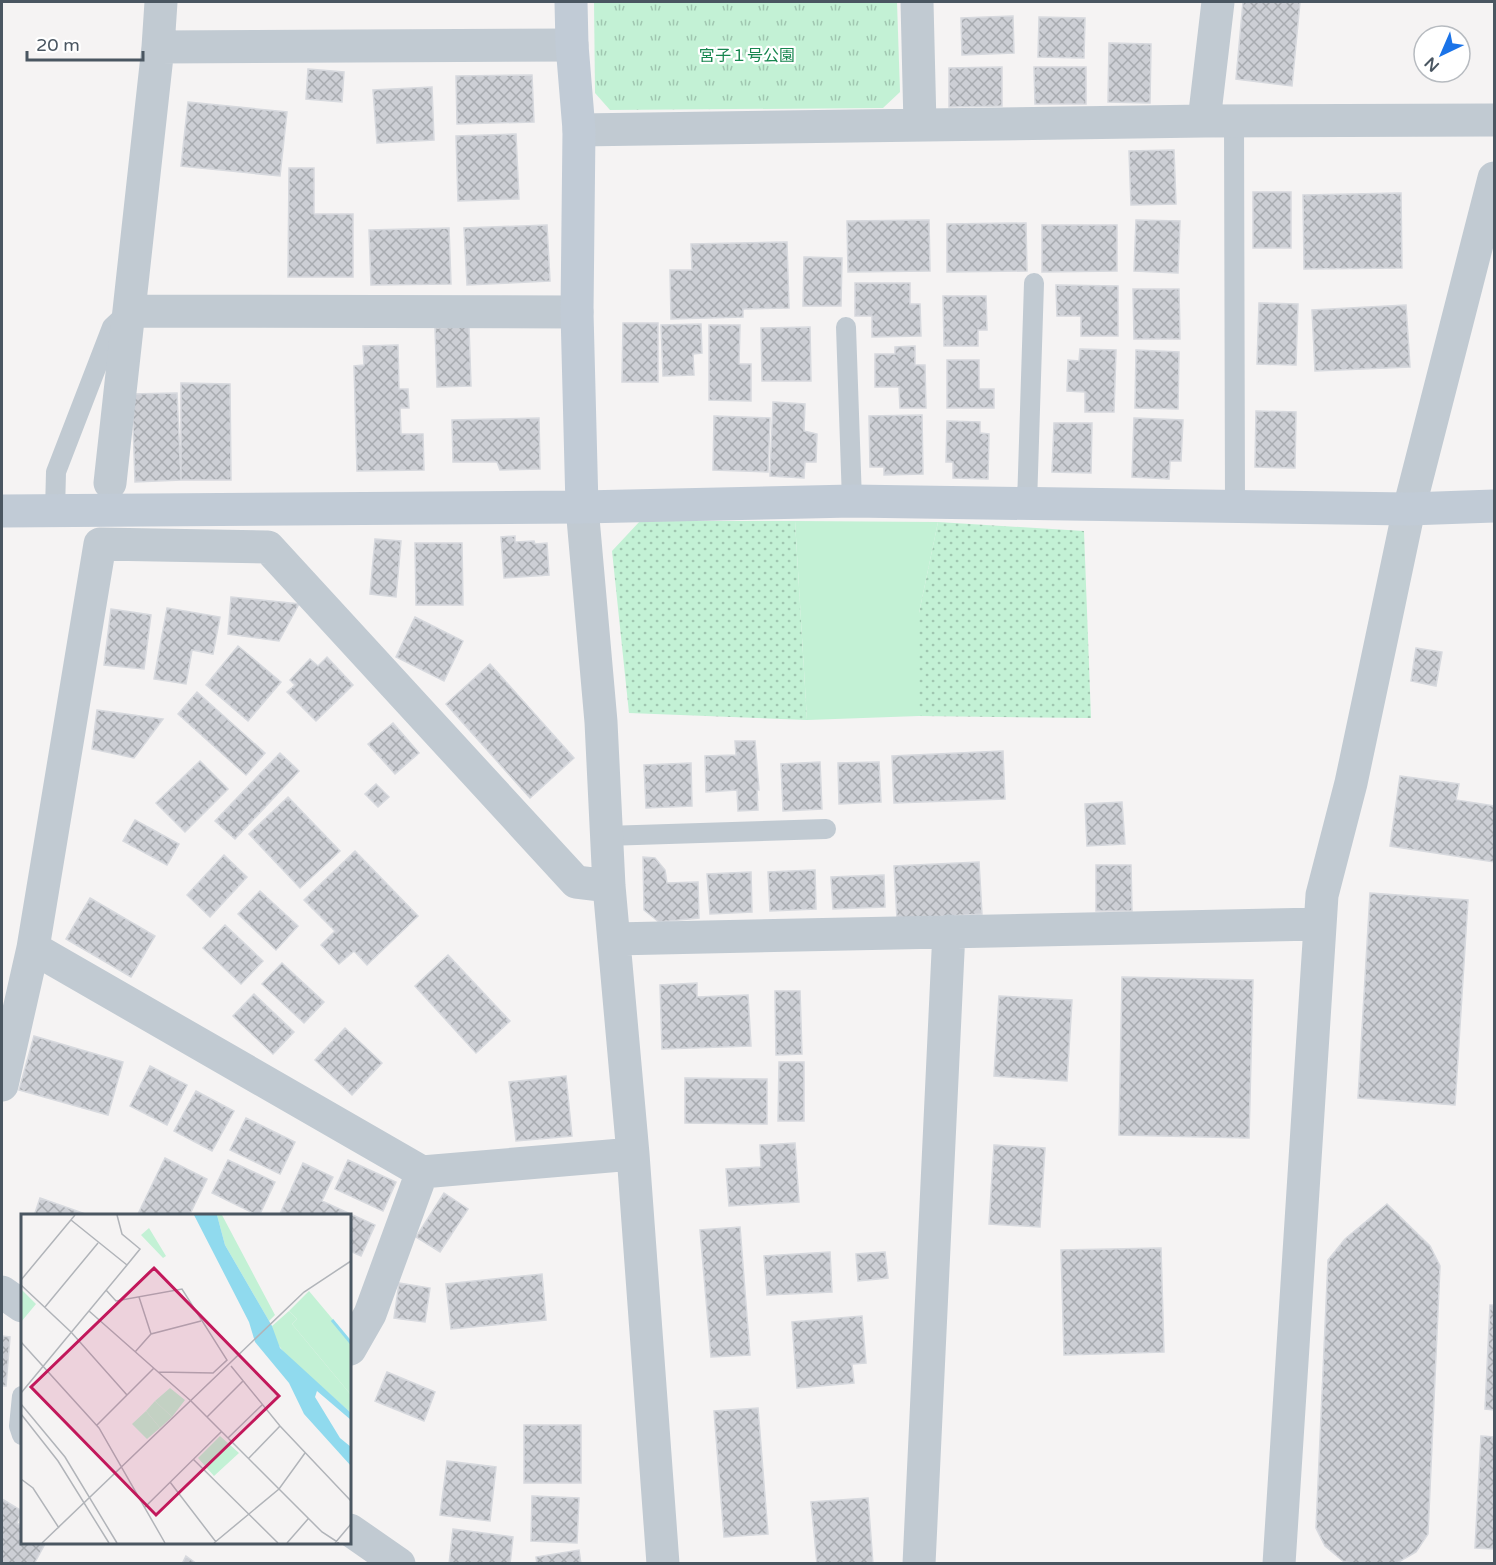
<svg xmlns="http://www.w3.org/2000/svg" width="1496" height="1565" font-family="'Varela Round','Noto Sans JP',sans-serif">
  <style>
    .grass { fill: url(#grass-dots) }
    .park { fill: url(#park-tufts) }
    .garden { fill: #c3f1d5 }
    .building { fill: url(#building-cross-hatch); stroke: #d7d9de; stroke-width: 1.5 }
    .lines { fill: none; stroke-linecap: round; stroke-linejoin: round }
    .lane { stroke: #c1cad2; stroke-width: 20 }
    .street { stroke: #c1cad2; stroke-width: 33 }
    .secondary { stroke: #c1cbd6; stroke-width: 33 }
    .labels { text-anchor: middle; dominant-baseline: central; stroke-width: 4.5; stroke-linejoin: round; paint-order: stroke }
    .park-label { font-size: 16px; fill: #17864f; stroke: #fff }
    .inset-river { fill: none; stroke: #90daee; stroke-width: 3 }
    .inset-road { fill: none; stroke: #b1b4b9; stroke-width: 1.5 }
    .view { fill: #c2185b; fill-opacity: 0.15; stroke: #c2185b; stroke-width: 3 }
    .inset-edge { fill: none; stroke: #4a5661; stroke-width: 3 }
  </style>
  <defs>
    <pattern id="grass-dots" width="8" height="8" patternUnits="userSpaceOnUse" patternTransform="scale(1.5)"><rect width="8" height="8" fill="#c3f1d5"/><path d="M2 2h.1M6 6h.1" fill="none" stroke="#a0c6b0" stroke-width="1.8" stroke-linecap="round"/></pattern>
    <pattern id="park-tufts" width="24" height="20" patternUnits="userSpaceOnUse" patternTransform="scale(1.5)"><rect width="24" height="20" fill="#c3f1d5"/><path d="M3 7l-1-3M5 7V3M7 7l1-3M15 17l-1-3M17 17v-4M19 17l1-3" fill="none" stroke="#a0c6b0"/></pattern>
    <pattern id="building-cross-hatch" width="8" height="8" patternUnits="userSpaceOnUse" patternTransform="scale(1.5)"><rect width="8" height="8" fill="#cdcfd5"/><path d="M0 0l8 8M0 8l8-8" fill="none" stroke="#a8abb0"/></pattern>
  </defs>
  <rect width="100%" height="100%" fill="#f5f3f3"/>
  <path class="grass" d="M640,521H795L807,720L629,713L612,551Z
    M938,522L1084,531L1091,718L919,716V613Z"/>
  <path class="park" d="M594,2H897L900,92L883,108L610,110L595,93Z"/>
  <path class="garden" d="M795,521L938,522L919,613V716L807,720Z"/>
  <path class="building" d="M1243,2H1300L1292,86L1236,79Z
    M1013,16L1014,53L962,55L961,18Z
    M1039,17L1085,18L1084,58L1038,57Z
    M1109,43L1151,44L1150,103L1108,102Z
    M1002,67V106L949,107V68Z
    M1034,67H1086V104H1035Z
    M308,69L344,72L342,102L306,99Z
    M532,75L534,122L457,124L456,76Z
    M432,87L434,140L377,143L373,90Z
    M188,102L287,112L280,176L181,166Z
    M516,134L519,199L458,201L456,136Z
    M1174,150L1176,204L1131,205L1129,151Z
    M289,168H314V214H353V277H288Z
    M1253,192H1291V248H1253Z
    M1401,193L1402,268L1304,269L1303,195Z
    M929,220L930,271L848,272L847,221Z
    M1136,220L1180,221L1178,273L1134,271Z
    M1026,223L1027,271L947,272V224Z
    M547,225L550,281L467,285L464,228Z
    M1042,225H1117V271L1042,272Z
    M449,228L451,284L371,285L369,230Z
    M787,242L789,308L743,309V317L671,319L670,270H692L691,244Z
    M804,257L842,258L841,306H803Z
    M855,283H910V304H920L921,336L872,337V316H855Z
    M1056,285L1118,286V336H1081V316H1057Z
    M1133,289H1179L1180,339H1134Z
    M943,296H986L987,330H978V346H944Z
    M1259,303L1298,304L1296,365L1257,364Z
    M1406,305L1410,367L1315,371L1312,310Z
    M623,323H658V382H622Z
    M701,324L702,353L693,354L694,375L663,376L661,325Z
    M709,325H740L739,364H751V401L709,400Z
    M469,327L471,386L437,387L435,328Z
    M810,327L811,381H762L761,328Z
    M398,345L399,389H408L409,408H400L401,434H423L424,470L357,471L354,366L364,365L363,346Z
    M915,346V365H925L926,408H900L899,387H875V354H895V347Z
    M1080,349L1116,350L1114,412H1085V392L1067,391L1068,360L1079,361Z
    M1136,350L1179,352L1178,409L1135,408Z
    M947,360H979V389H994V408H947Z
    M181,383L230,384L231,480H181Z
    M177,393L181,480L135,482L132,394Z
    M773,402L805,404L804,431L817,434L816,462H805L804,478L770,476Z
    M1256,411L1296,412L1295,468L1255,467Z
    M922,415L923,474L884,475V467H870L869,416Z
    M714,416L770,418L768,472L713,470Z
    M539,418L540,469L500,470L497,462H453L452,420Z
    M1134,418L1183,420L1181,461H1170L1169,479L1132,477Z
    M947,421L980,422V433L989,434L988,479L953,478V462H946Z
    M1054,423H1092L1091,473L1052,472Z
    M515,536V542L534,541L535,544L547,543L549,575L504,578L501,537Z
    M375,539L401,541L396,597L370,594Z
    M415,543H462L463,605H416Z
    M231,597L299,604L279,641L228,634Z
    M167,608L220,617L213,654L192,650L186,684L154,679Z
    M111,609L151,615L144,669L104,665Z
    M415,617L463,641L444,681L396,657Z
    M238,646L281,682L248,721L206,685Z
    M1416,648L1442,652L1436,686L1411,681Z
    M327,657L353,685L316,721L287,692L295,685L290,680L310,659L318,666Z
    M490,664L574,758L530,798L446,704Z
    M197,692L265,753L246,775L178,714Z
    M97,710L163,719L134,758L92,749Z
    M393,723L419,753L395,774L368,744Z
    M735,741H755L759,790H757L758,810L738,811L737,790L706,792L705,756L736,755Z
    M1003,751L1005,799L894,803L892,756Z
    M280,753L299,771L235,839L215,821Z
    M200,761L228,789L185,832L156,803Z
    M820,762L822,809L783,811L781,764Z
    M879,762L881,802L839,804L838,763Z
    M691,763L692,806L646,808L644,765Z
    M1400,776L1459,784L1456,800L1494,806V862L1390,846Z
    M376,784L389,797L378,807L365,794Z
    M288,797L340,851L300,888L249,834Z
    M1122,802L1125,844L1087,846L1085,804Z
    M135,820L179,844L167,865L123,841Z
    M355,851L418,916L367,965L354,951L339,964L321,945L335,931L304,900Z
    M224,855L247,877L210,917L187,895Z
    M643,857L655,858L665,870L667,883L698,882L699,918L659,922L644,910Z
    M979,862L982,914L897,919L894,866Z
    M1096,865H1131L1132,911H1096Z
    M815,870L816,909L770,911L768,872Z
    M751,872L752,912L710,914L707,874Z
    M884,875L885,907L833,909L831,877Z
    M260,891L298,926L276,950L238,914Z
    M1370,893L1468,900L1455,1105L1358,1098Z
    M90,898L155,936L131,977L66,939Z
    M225,925L263,961L241,984L203,948Z
    M448,955L510,1021L476,1053L415,986Z
    M282,963L324,1002L304,1023L262,984Z
    M1122,977L1253,980L1249,1138L1119,1135Z
    M697,983V997L748,995L751,1046L662,1049L660,985Z
    M775,991H800L802,1054L776,1055Z
    M254,994L294,1032L273,1054L233,1016Z
    M999,996L1072,1000L1067,1081L994,1076Z
    M345,1028L382,1063L352,1095L315,1060Z
    M34,1036L123,1062L108,1115L19,1090Z
    M779,1062H804V1121H778Z
    M150,1066L187,1085L167,1125L130,1106Z
    M566,1076L572,1136L516,1141L509,1082Z
    M685,1078L767,1079V1124L685,1123Z
    M196,1091L234,1111L212,1151L174,1131Z
    M246,1118L295,1142L280,1174L230,1150Z
    M795,1143L799,1202L729,1206L726,1169L761,1167L760,1145Z
    M994,1145L1045,1148L1040,1227L989,1224Z
    M165,1158L207,1179L189,1216H137Z
    M228,1160L275,1182L259,1216L212,1193Z
    M348,1160L396,1182L383,1211L335,1189Z
    M303,1163L333,1177L322,1201L375,1225L361,1256L350,1251V1216H279Z
    M444,1193L468,1209L440,1252L416,1237Z
    M40,1198L91,1216H34Z
    M1387,1204L1430,1246L1440,1266L1428,1534L1416,1552L1397,1563L1356,1564L1343,1561L1325,1546L1316,1528L1328,1260L1345,1239Z
    M740,1227L750,1355L711,1357L700,1230Z
    M1161,1248L1164,1352L1064,1355L1061,1250Z
    M830,1252L832,1292L767,1295L764,1256Z
    M885,1252L888,1278L858,1281L856,1254Z
    M542,1274L546,1320L451,1329L446,1284Z
    M399,1283L430,1288L425,1322L394,1318Z
    M1490,1305H1494V1410L1485,1409Z
    M862,1316L866,1363L852,1364L854,1383L797,1388L792,1322Z
    M2,1336L10,1337L6,1386H2Z
    M387,1372L435,1392L424,1421L375,1401Z
    M758,1408L768,1534L724,1537L714,1411Z
    M524,1425H581V1483H524Z
    M1481,1436L1494,1437V1549L1475,1548Z
    M447,1461L496,1467L490,1521L440,1515Z
    M532,1496L579,1498L577,1543L531,1541Z
    M868,1498L873,1564H817L811,1502Z
    M2,1499L22,1511L17,1523L22,1526V1542H46L34,1564H2Z
    M453,1529L513,1537L510,1564H449Z
    M579,1550L581,1564H537L536,1557Z
    M186,1556L197,1564H182Z"/>
  <g class="lines">
    <path class="lane" d="M1234,121L1235,506
      M846,327L852,501
      M1027,504L1034,283
      M55,511L56,472L112,327L128,312
      M605,836L826,829
      M22,1396L19,1426L22,1435"/>
    <path class="street" d="M917,2L920,125
      M158,47L572,45
      M1204,121L1218,2
      M579,130L1204,121L1494,120
      M130,311L577,312
      M110,483L158,47L161,2
      M582,507L601,722L609,886L633,1154L663,1564
      M614,939L1319,924
      M33,948L422,1172L633,1154
      M2,1085L33,948L100,544L268,547L576,882L609,886
      M2,1292L22,1306
      M350,1349L370,1314L422,1172
      M350,1530L399,1564
      M919,1564L949,931
      M1279,1564L1322,895L1351,783L1409,509L1494,178"/>
    <path class="secondary" d="M571,2L572,45L579,130L577,312L582,507
      M2,511L582,507L852,501L1409,509L1494,506"/>
  </g>
  <g class="labels">
    <g class="park-label">
      <text x="747" y="56">宮子１号公園</text>
    </g>
  </g>
  <g transform="translate(21 1214)">
    <rect width="330" height="330" fill="#f5f3f3"/>
    <path d="M196,1H201L254,101L248,107L204,31ZM268,97L276,105L271,110L330,181V199L265,141L252,124L251,112ZM149,174L164,186L151,203L134,187ZM125,197L139,214L126,225L111,210Z" fill="#c3f1d5"/>
    <path d="M128,14L145,42L142,44L120,21ZM0,75L15,90L0,108ZM288,77L330,127V181L271,110L276,105L268,97ZM199,222L218,239L193,262L177,244Z" fill="#c3f1d5"/>
    <path d="M134,187L151,203L139,214L125,197Z" fill="#c3f1d5"/>
    <path d="M173,1H196L204,31L251,112L259,134L330,199V206L296,177L294,183L319,224L330,233V252L283,200L268,169L234,128L228,108Z" fill="#90daee"/>
    <path class="inset-river" d="M311,106L330,129"/>
    <path class="inset-road" d="M96,1L101,20L119,35L106,51M0,66L54,1M0,71L50,118L106,181M85,76L95,87L161,75L206,146L192,159L137,158M118,83L130,120M24,93L77,29M68,97L170,187L301,318L318,329M0,128L78,214L144,329M114,138L130,120L180,107M210,152L259,212L330,287M0,179L106,51L50,6M0,190L44,243L96,329M0,200L37,247L88,329M186,203L222,167M76,211L133,154M207,224L241,191M228,244L259,212M172,245L257,329M0,265L12,274L38,314M149,268L195,328M124,293L200,218M21,329L283,78L330,47M193,329L258,275L284,239M266,329L287,305M314,329L330,310"/>
    <path class="view" d="M133,54L258,182L135,301L10,173Z"/>
    <rect width="330" height="330" class="inset-edge"/>
  </g>
  <rect width="1496" height="1565" fill="none" stroke="#4a5661" stroke-width="6"/>
  <g transform="translate(1442 54) rotate(224)"><circle r="28" fill="#ffffff" stroke="#b7bbc0" stroke-width="1.5"/>
  <path d="M0-4.5L10 22L0 15L-10 22Z" fill="#1a73e8"/>
  <text y="-9" font-size="16" font-weight="bold" text-anchor="middle" fill="#4a5661">N</text>
  </g>
  <path d="M27 51v9h116v-9" fill="none" stroke="#4a5661" stroke-width="3"/>
  <text x="36" y="51" font-size="18" fill="#4a5661" stroke="#ffffff" stroke-width="4.5" paint-order="stroke">20 m</text>
</svg>
